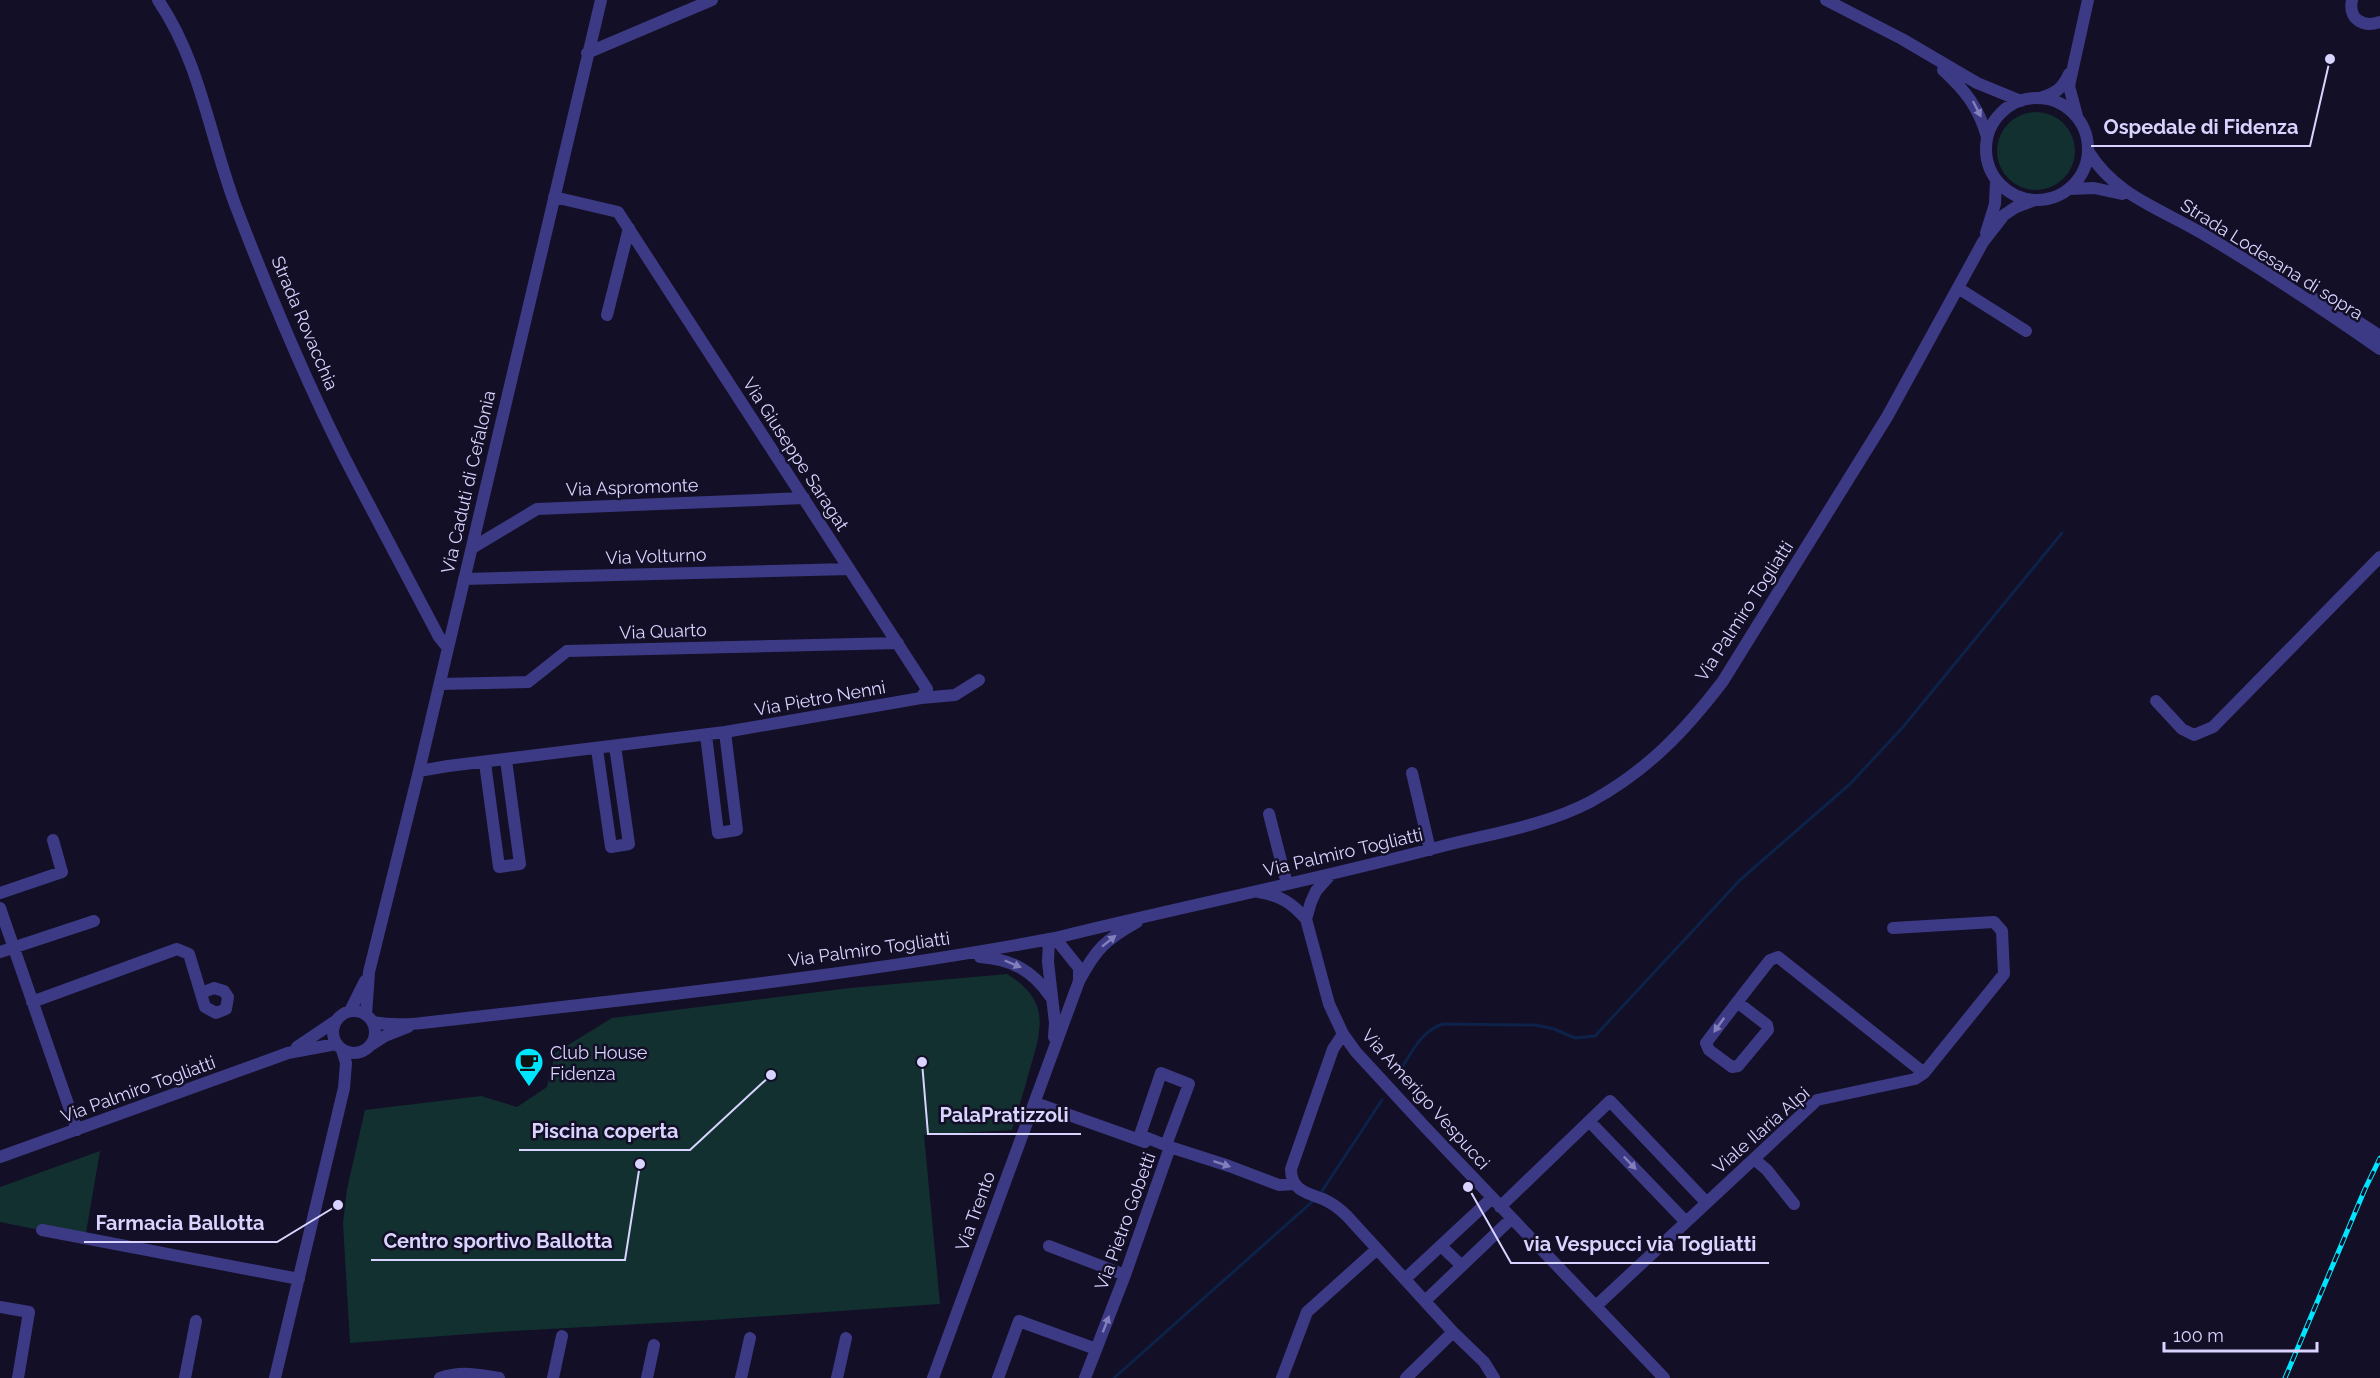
<svg xmlns="http://www.w3.org/2000/svg" width="2380" height="1378" font-family="Raleway,sans-serif">
  <style>
    .green { fill: #12302f }
    .lines { fill: none; stroke-linecap: round; stroke-linejoin: round }
    .stream { stroke: #0c2248; stroke-width: 3 }
    .minor { stroke: #3d3a85; stroke-width: 12 }
    .rail-casing { stroke: #00e5ff; stroke-width: 5 }
    .rail { stroke: #130f26; stroke-width: 3; stroke-dasharray: 9; stroke-linecap: butt }
    .oneway { fill: #837fbc }
    .labels { text-anchor: middle; dominant-baseline: central; stroke-width: 5; stroke-linejoin: round; paint-order: stroke }
    .street-label { font-size: 18px; fill: #d9d4ff; stroke: #130f26 }
    .poi-label { font-size: 18px; fill: #d9d4ff; stroke: #130f26; text-anchor: start }
    .leader { fill: none; stroke: #d9d4ff; stroke-width: 2 }
    .callout-dot { fill: #d9d4ff; stroke: #130f26; stroke-width: 2 }
    .callout-label { font-size: 20px; text-anchor: middle; font-weight: bold; fill: #d9d4ff; stroke: #130f26; stroke-width: 5; stroke-linejoin: round; paint-order: stroke }
  </style>
  <rect width="100%" height="100%" fill="#130f26"/>
  <path class="green" d="M1997 151a39 39 0 1 1 78 0a39 39 0 1 1-78 0Z
    M1007,974C1051,1001 1042,1029 1029,1072C1024,1091 1018,1111 1012,1130L924,1135L940,1304L712,1320L496,1332L350,1343L343,1223L347,1189L365,1110L481,1096L517,1107L547,1087L555,1053L612,1018L850,988Z
    M100,1151L85,1239L0,1222V1187Z"/>
  <g class="lines">
    <path class="stream" d="M1400,1071C1411,1053 1421,1031 1443,1024L1536,1025L1554,1029L1575,1038L1595,1036L1740,880L1850,784L1903,727L2062,533
      M1320,1194L1382,1100
      M1114,1378L1313,1201"/>
    <path class="minor" d="M158,0C200,61 210,138 236,207C271,298 309,390 354,476C382,530 411,583 439,637L448,648
      M1826,0L1902,39L1977,83L2021,101
      M2352,0C2348,19 2363,28 2380,22
      M587,53L712,0
      M1943,70C1965,90 1979,108 1987,137
      M2040,98C2056,93 2062,89 2069,74
      M1986 149a51 51 0 1 1 102 0a51 51 0 1 1-102 0Z
      M2077,116L2069,86L2088,0
      M2088,151C2117,198 2163,209 2208,237C2267,272 2324,310 2380,349
      M2070,189L2094,188L2122,194
      M554,197L618,212L927,689L921,698
      M1986,233L1995,204L1996,180
      M1958,288L2026,331
      M2314,299L2326,301L2380,336
      M607,315L629,228
      M472,548L537,509L804,498
      M464,579L849,569
      M440,684L528,682L567,651L898,643
      M2156,701L2182,729L2194,735L2213,727L2380,557
      M706,735L718,833L737,830L725,732
      M597,749L611,847L629,844L615,746
      M485,763L499,867L520,864L506,760
      M419,771L448,766L725,732L921,698L955,695L979,680
      M1412,773L1430,850
      M1269,814L1287,884
      M1331,874L1316,891L1311,902L1306,919L1329,1004L1343,1034L1356,1052L1426,1128L1664,1378
      M1259,892C1281,896 1292,903 1306,919
      M0,893L62,872L53,840
      M0,908L77,1130
      M1055,938L1079,968V980
      M1049,939L1048,962L1055,1023L1054,1037
      M0,952L94,921
      M980,957C1011,959 1032,970 1050,996
      M32,1002L177,949L189,954L205,1007L216,1013L226,1009L228,997L224,991L214,988L201,993
      M1737,1002L1767,1025L1768,1030L1738,1066L1732,1067L1709,1050L1706,1043C1727,1015 1748,988 1770,960L1778,957L1924,1073
      M333 1032a21 21 0 1 1 42 0a21 21 0 1 1-42 0Z
      M350,1011L365,981
      M366,1015L369,972L419,771L601,0
      M373,1022C398,1027 424,1023 449,1020C484,1016 518,1012 553,1008C721,989 889,969 1055,938C1183,906 1312,881 1439,847C1489,834 1544,826 1590,802C1647,771 1685,731 1723,681L1887,417L1983,242L2004,215L2016,207L2035,200
      M1343,1034L1333,1049L1291,1169C1291,1190 1306,1193 1323,1199C1332,1203 1340,1209 1347,1216L1453,1332L1484,1362L1494,1378
      M371,1045L385,1036L408,1027
      M297,1047L337,1020
      M1041,1105L1145,1142
      M1589,1121L1686,1222
      M1166,1145L1189,1084L1161,1073L1140,1135L1170,1147
      M1169,1150L1170,1147L1229,1166L1279,1185L1295,1184
      M0,1157L288,1053L336,1044
      M1754,1159L1767,1170L1794,1204
      M1500,1207L1610,1101L1706,1202
      M42,1230L299,1279
      M1049,1246L1125,1275
      M1441,1246L1462,1266
      M1405,1279L1492,1198
      M1425,1301L1511,1219
      M1596,1306L1817,1100L1915,1079L1924,1073L2004,974L2002,931L1994,922L1893,928
      M0,1307L29,1312L18,1378
      M185,1378L196,1321
      M275,1378L344,1088L346,1063L342,1050
      M440,1378C460,1371 478,1374 499,1378
      M553,1378L562,1336
      M647,1378L654,1345
      M741,1378L750,1338
      M837,1378L846,1338
      M933,1378L1079,981C1096,949 1105,940 1137,922
      M998,1378L1019,1321L1096,1349
      M1085,1378L1125,1275L1169,1150
      M1282,1378L1307,1312L1376,1250
      M1406,1378L1453,1332"/>
    <g class="rail-casing">
      <path id="rail" d="M2285,1378L2365,1189L2380,1158"/>
    </g>
    <use href="#rail" class="rail"/>
  </g>
  <defs><path id="oneway-solid" d="M-6-.8H1V-3.2L6.5 0L1 3.2V.8H-6Z" transform="scale(1.5)"/></defs>
  <g class="oneway">
    <use href="#oneway-solid" transform="translate(1977 109) rotate(63)"/>
    <use href="#oneway-solid" transform="translate(1109 941) rotate(-39)"/>
    <use href="#oneway-solid" transform="translate(1013 964) rotate(23)"/>
    <use href="#oneway-solid" transform="translate(1719 1025) rotate(126)"/>
    <use href="#oneway-solid" transform="translate(1630 1163) rotate(46)"/>
    <use href="#oneway-solid" transform="translate(1222 1164) rotate(18)"/>
    <use href="#oneway-solid" transform="translate(1106 1324) rotate(-69)"/>
  </g>
  <defs>
    <g id="cafe-pin" transform="scale(1.5)"><path d="M0 17L-7.5 6A9.5 9.5 0 1 1 7.5 6Z" fill="#00e5ff" stroke="#130f26"/><path d="M-5.5-4.5H6V0H3Q3 3.5 0 3.5H-2.5Q-5.5 3.5-5.5 0ZM3-3.2v2h1.7v-2ZM-6 4.5H4V6H-6Z" fill="#111"/></g>
  </defs>
  <g fill-rule="evenodd">
    <use href="#cafe-pin" x="529" y="1062"/>
  </g>
  <g class="labels">
    <g class="street-label">
      <text transform="translate(2272 259) rotate(32)">Strada Lodesana di sopra</text>
      <text transform="translate(305 323) rotate(67)">Strada Rovacchia</text>
      <text transform="translate(796 454) rotate(57)">Via Giuseppe Saragat</text>
      <text transform="translate(468 482) rotate(-77)">Via Caduti di Cefalonia</text>
      <text transform="translate(632 487) rotate(-2)">Via Aspromonte</text>
      <text transform="translate(656 556) rotate(-2)">Via Volturno</text>
      <text transform="translate(1744 611) rotate(-57)">Via Palmiro Togliatti</text>
      <text transform="translate(663 631) rotate(-2)">Via Quarto</text>
      <text transform="translate(820 698) rotate(-10)">Via Pietro Nenni</text>
      <text transform="translate(1343 852) rotate(-13)">Via Palmiro Togliatti</text>
      <text transform="translate(869 949) rotate(-8)">Via Palmiro Togliatti</text>
      <text transform="translate(138 1089) rotate(-20)">Via Palmiro Togliatti</text>
      <text transform="translate(1426 1099) rotate(48)">Via Amerigo Vespucci</text>
      <text transform="translate(1761 1130) rotate(-41)">Viale Ilaria Alpi</text>
      <text transform="translate(975 1211) rotate(-70)">Via Trento</text>
      <text transform="translate(1125 1221) rotate(-70)">Via Pietro Gobetti</text>
    </g>
    <g class="poi-label">
      <text x="550" y="1052">Club House<tspan x="550" dy="21">Fidenza</tspan></text>
    </g>
  </g>
  <path class="leader" d="M2330 59L2310 146H2091M922 1062L928 1134H1081M771 1075L690 1150H519M338 1205L277 1242H84M640 1164L625 1260H371M1468 1187L1511 1263H1769"/>
  <g class="callout-dot">
    <circle cx="2330" cy="59" r="6"/>
    <circle cx="922" cy="1062" r="6"/>
    <circle cx="771" cy="1075" r="6"/>
    <circle cx="338" cy="1205" r="6"/>
    <circle cx="640" cy="1164" r="6"/>
    <circle cx="1468" cy="1187" r="6"/>
  </g>
  <g class="callout-label">
    <text x="2201" y="134">Ospedale di Fidenza</text>
    <text x="1004" y="1122">PalaPratizzoli</text>
    <text x="605" y="1138">Piscina coperta</text>
    <text x="180" y="1230">Farmacia Ballotta</text>
    <text x="498" y="1248">Centro sportivo Ballotta</text>
    <text x="1640" y="1251">via Vespucci via Togliatti</text>
  </g>
  <path d="M2164 1342v9h153v-9" fill="none" stroke="#d9d4ff" stroke-width="3"/>
  <text x="2173" y="1342" font-size="18" fill="#d9d4ff" stroke="#130f26" stroke-width="4.5" paint-order="stroke">100 m</text>
</svg>
